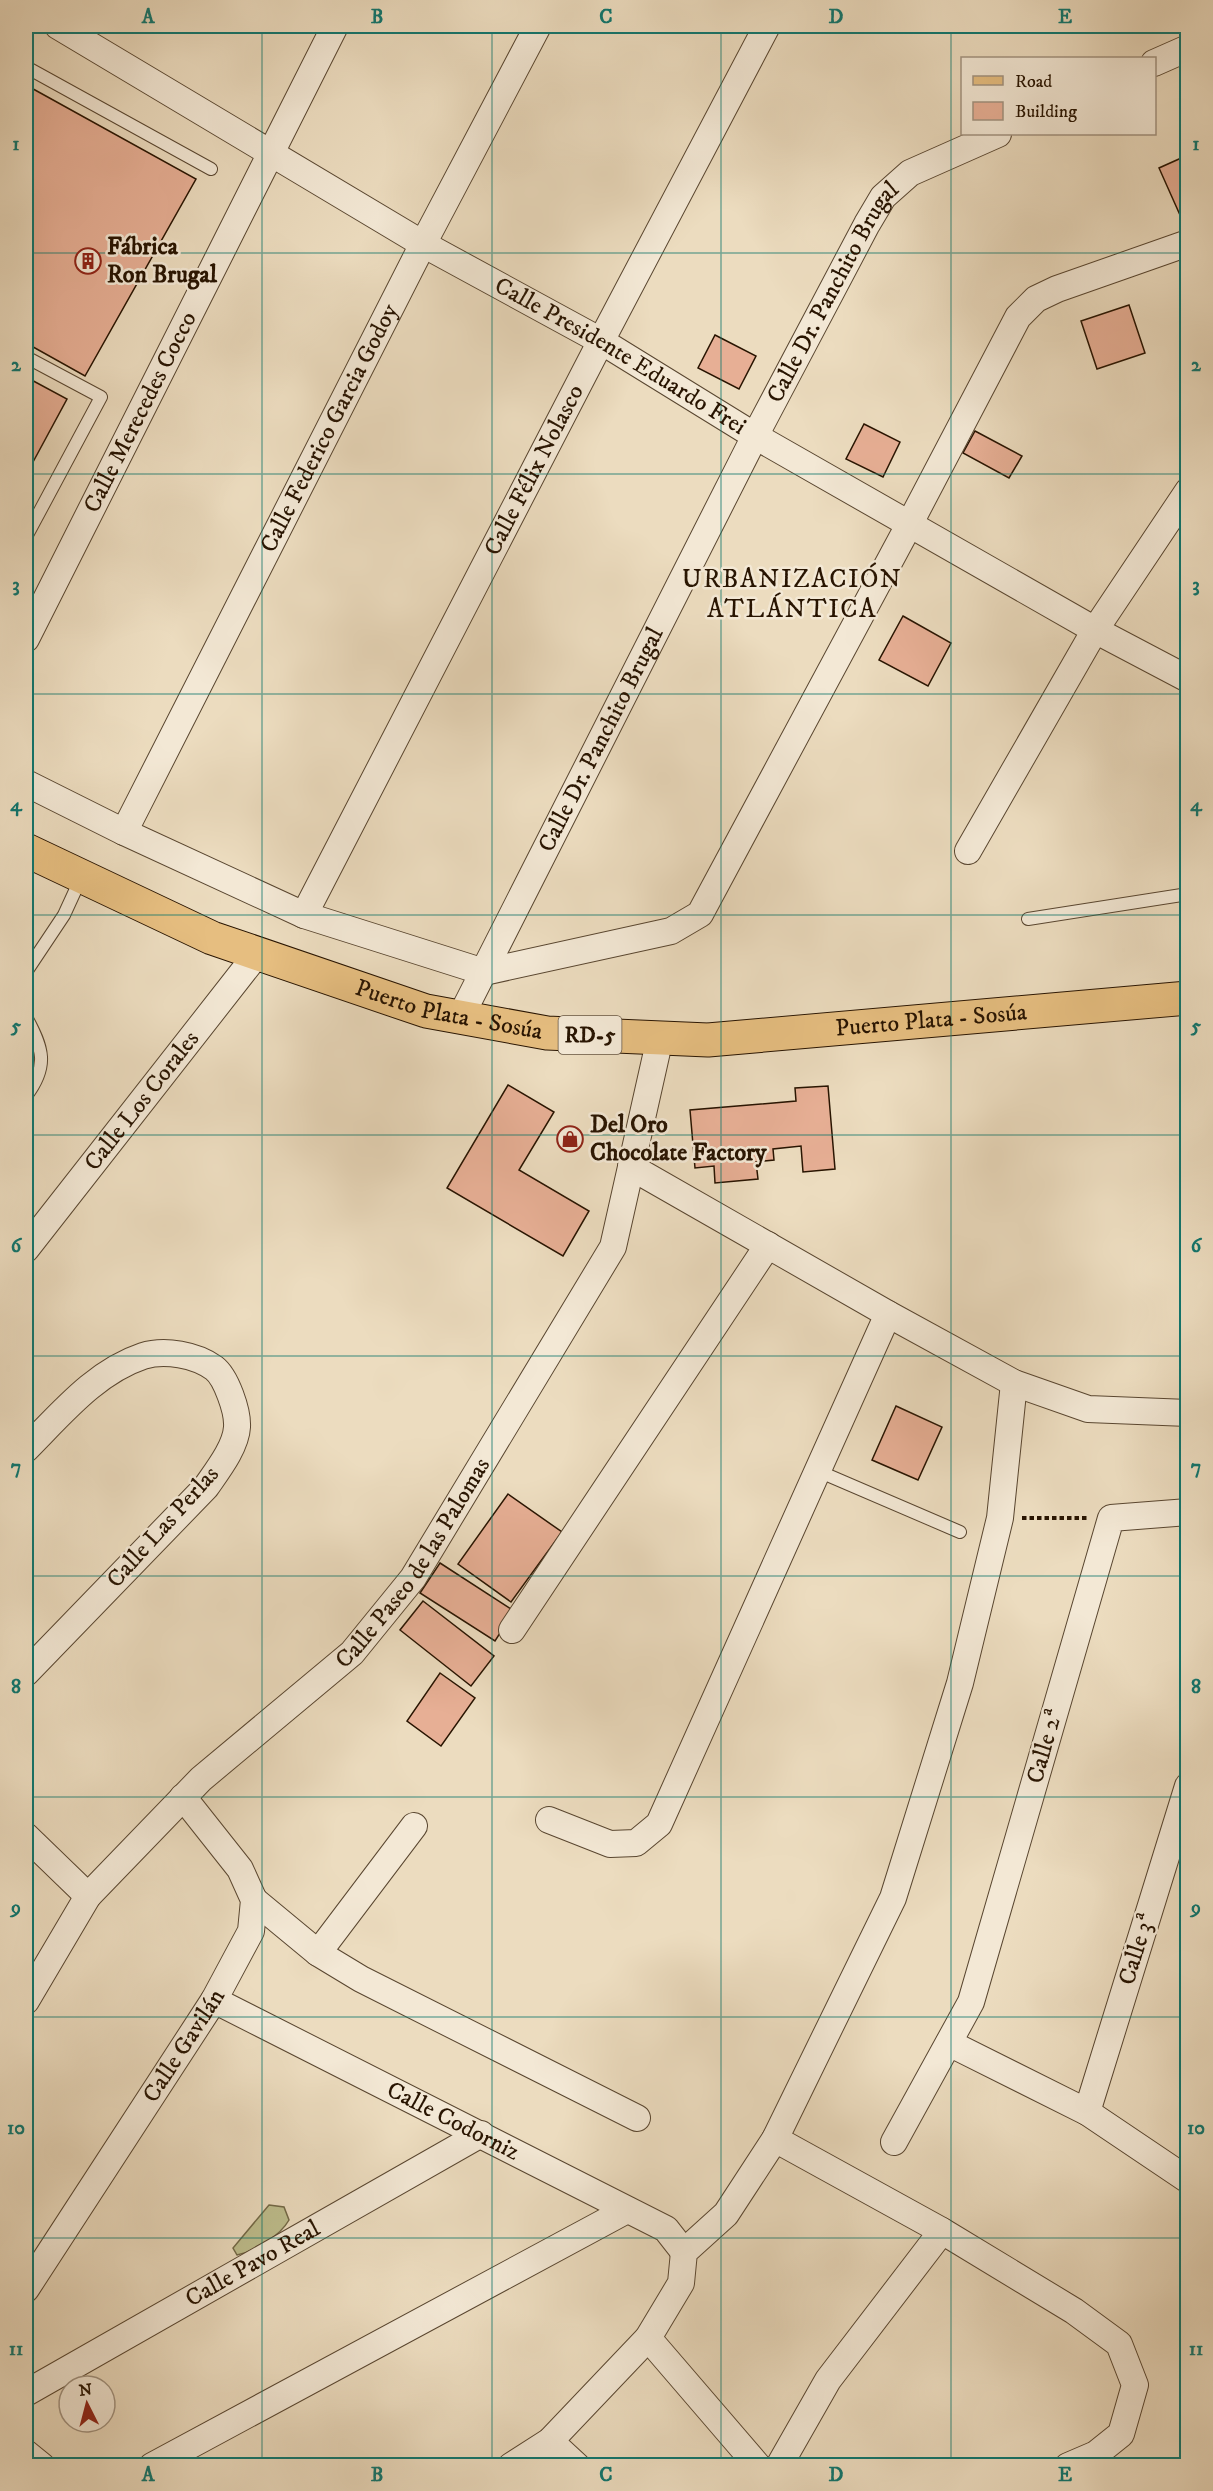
<svg xmlns="http://www.w3.org/2000/svg" width="1213" height="2491" font-family="'IM FELL DW Pica',serif">
  <style>
    .green { fill: #bebe8d; stroke: #736947; stroke-width: 1.5 }
    .building { fill: #e7af95; stroke: #281401; stroke-width: 1.5 }
    .lines { fill: none; stroke-linecap: round; stroke-linejoin: round }
    .lane-casing { stroke: #594630; stroke-width: 14 }
    .street-casing { stroke: #594630; stroke-width: 28 }
    .primary-casing { stroke: #281401; stroke-width: 35 }
    .path { stroke: #281401; stroke-width: 4; stroke-dasharray: 4.5 3; stroke-linecap: butt }
    .lane { stroke: #f3e8d5; stroke-width: 12 }
    .street { stroke: #f3e8d5; stroke-width: 26 }
    .primary { stroke: #e6be80; stroke-width: 33 }
    .grid { fill: none; stroke: #0f766e; stroke-width: 1.5; stroke-opacity: 0.55 }
    .labels { text-anchor: middle; dominant-baseline: central; stroke-width: 5; stroke-linejoin: round; paint-order: stroke }
    .shield { fill: #f3e8d5; stroke: #655441; stroke-width: 1.5 }
    .shield-label { font-size: 22px; font-weight: bold; fill: #281401 }
    .poi-label { font-size: 24px; font-weight: bold; fill: #281401; stroke: #f3e8d5; text-anchor: start }
    .street-label { font-size: 24px; fill: #281401; stroke: #f3e8d5 }
    .neighbourhood-label { font-size: 26px; letter-spacing: 1.5px; fill: #281401; stroke: #f3e8d5 }
    .neatline { fill: none; stroke: #0f766e; stroke-width: 2 }
    .grid-label { font-size: 20px; text-anchor: middle; font-weight: bold; fill: #0f766e }
  </style>
  <rect width="100%" height="100%" fill="#ecdcbf"/>
  <filter id="stains"><feTurbulence type="fractalNoise" baseFrequency=".00333" numOctaves="4"/><feColorMatrix values="0 0 0 0 .2 0 0 0 0 .09 0 0 0 0 .02 0 0 0 .5 -.17"/></filter>
  <radialGradient id="worn" r=".72"><stop offset=".6" stop-color="#630" stop-opacity="0"/><stop offset="1" stop-color="#630" stop-opacity=".3"/></radialGradient>
  <path class="green" d="M269,2205L284,2207L289,2220C280,2236 255,2251 237,2255L233,2248Z"/>
  <path class="building" d="M26,85L196,179L85,376L26,343Z
    M1188,155V222L1184,224L1159,168Z
    M1129,305L1145,353L1097,369L1081,321Z
    M715,335L756,356L739,389L698,368Z
    M26,377L67,399L26,475Z
    M864,424L900,442L883,477L846,459Z
    M975,431L1022,456L1009,478L963,453Z
    M903,616L951,643L928,686L879,660Z
    M508,1085L554,1112L519,1170L589,1211L563,1256L447,1188Z
    M828,1086L835,1169L803,1172L801,1146L773,1149L774,1160L756,1162L758,1179L715,1183L714,1166L695,1168L690,1110L796,1101L795,1088Z
    M896,1406L942,1427L918,1480L872,1460Z
    M508,1494L562,1532L511,1602L458,1564Z
    M440,1563L514,1611L495,1641L420,1593Z
    M423,1601L494,1656L471,1686L400,1630Z
    M440,1673L475,1698L441,1746L407,1721Z"/>
  <g class="lines">
    <g class="lane-casing">
      <path id="lane" d="M26,67L211,169
        M26,357L101,397L26,537
        M1028,919L1188,894
        M26,972L64,915L81,878
        M26,1017C43,1048 49,1066 26,1096
        M818,1471L960,1532"/>
    </g>
    <g class="street-casing">
      <g id="street">
        <path id="s1" d="M58,26L423,244L601,341L755,436L1095,630L1188,679"/>
        <path d="M1154,63L1188,48"/>
        <path id="s2" d="M26,639L335,26"/>
        <path d="M26,783L124,832L304,915L484,972L671,931L700,914L909,525L1018,317L1036,299L1057,289L1188,243"/>
        <path id="s3" d="M124,832L423,244L538,26"/>
        <path d="M968,851L1095,630L1188,491"/>
        <path id="s4" d="M304,915L601,341L767,26"/>
        <path id="s5" d="M460,1018L755,436L867,224L883,197L910,173L998,134"/>
        <path d="M631,1167L888,1314L1014,1383L1088,1409L1188,1413"/>
        <path id="s6" d="M26,1249L257,954"/>
        <path d="M1014,1383L1000,1518L960,1683L893,1898L775,2139L942,2231L1074,2311L1119,2344L1135,2385L1121,2434L1096,2454L1068,2466"/>
        <path d="M26,1449C61,1414 95,1372 143,1356C165,1349 196,1355 214,1368C226,1377 238,1411 237,1427C236,1447 217,1471 206,1487L26,1673"/>
        <path d="M512,1630L768,1245"/>
        <path d="M549,1820L610,1844L636,1843L659,1824L888,1314"/>
        <path d="M26,1836L88,1896"/>
        <path d="M254,1900L318,1953L414,1826"/>
        <path d="M318,1953L361,1979L637,2118"/>
        <path id="s7" d="M214,2000L666,2229L684,2252"/>
        <path id="s8" d="M26,2001L88,1896L201,1779L352,1653L413,1578L613,1247L660,1038"/>
        <path d="M949,2043L1087,2112L1188,2180"/>
        <path d="M1087,2112L1188,1786"/>
        <path d="M894,2142L971,2002L1111,1518L1188,1512"/>
        <path id="s9" d="M26,2289L214,2000L251,1931L254,1900L240,1869L183,1797"/>
        <path d="M648,2338L758,2466"/>
        <path id="s10" d="M26,2393L481,2134"/>
        <path d="M550,2441L577,2466"/>
        <path d="M26,2453L42,2466"/>
        <path d="M152,2466L627,2210"/>
        <path d="M511,2466L550,2441L648,2338L681,2283L684,2252L726,2214L775,2139"/>
        <path d="M779,2466L828,2380L942,2231"/>
      </g>
    </g>
    <g class="primary-casing">
      <g id="primary">
        <path id="s11" d="M26,850L212,938L426,1011L547,1033L708,1040L1188,998"/>
      </g>
    </g>
    <path class="path" d="M1022,1518H1089"/>
    <use href="#lane" class="lane"/>
    <use href="#street" class="street"/>
    <use href="#primary" class="primary"/>
  </g>
  <path class="grid" d="M262,26V2466M492,26V2466M721,26V2466M951,26V2466M26,253H1188M26,474H1188M26,694H1188M26,915H1188M26,1135H1188M26,1356H1188M26,1576H1188M26,1797H1188M26,2017H1188M26,2238H1188"/>
  <defs>
    <g id="building-ring" transform="scale(1.35)"><circle r="9.5" fill="#f3e8d5" stroke="#8f2418" stroke-width="1.5"/><path d="M-4-6H4V6H1V3H-1V6H-4ZM-2.5-4.3h1.7v1.8h-1.7ZM.8-4.3h1.7v1.8H.8ZM-2.5-1h1.7V.8h-1.7ZM.8-1h1.7V.8H.8Z" fill="#8f2418"/></g>
    <g id="shop-ring" transform="scale(1.35)"><circle r="9.5" fill="#f3e8d5" stroke="#8f2418" stroke-width="1.5"/><path d="M-5-2.5h2.3a2.7 3.5 0 0 1 5.4 0H5L5.5 6h-11ZM-1.5-2.5h3a1.5 2.3 0 0 0-3 0Z" fill="#8f2418"/></g>
  </defs>
  <g fill-rule="evenodd">
    <use href="#building-ring" x="88" y="261"/>
    <use href="#shop-ring" x="570" y="1139"/>
  </g>
  <g class="labels">
    <rect class="shield" x="558.5" y="1016" width="63" height="38" rx="4.5"/>
    <g class="shield-label">
      <text x="590" y="1035">RD-5</text>
    </g>
    <g class="poi-label">
      <text x="107" y="247">Fábrica<tspan x="107" dy="28">Ron Brugal</tspan></text>
      <text x="590" y="1125">Del Oro<tspan x="590" dy="28">Chocolate Factory</tspan></text>
    </g>
    <g class="street-label">
      <text stroke="none"><textPath href="#s5" startOffset="816">Calle Dr. Panchito Brugal</textPath></text>
      <text stroke="none"><textPath href="#s1" startOffset="652">Calle Presidente Eduardo Frei</textPath></text>
      <text stroke="none"><textPath href="#s2" startOffset="254">Calle Merecedes Cocco</textPath></text>
      <text stroke="none"><textPath href="#s3" startOffset="453">Calle Federico Garcia Godoy</textPath></text>
      <text stroke="none"><textPath href="#s4" startOffset="501">Calle Félix Nolasco</textPath></text>
      <text stroke="none"><textPath href="#s5" startOffset="312">Calle Dr. Panchito Brugal</textPath></text>
      <text stroke="none"><textPath href="#s11" startOffset="454">Puerto Plata - Sosúa</textPath></text>
      <text stroke="none"><textPath href="#s11" startOffset="940">Puerto Plata - Sosúa</textPath></text>
      <text stroke="none"><textPath href="#s6" startOffset="188">Calle Los Corales</textPath></text>
      <text transform="translate(163 1527) rotate(-48)">Calle Las Perlas</text>
      <text stroke="none"><textPath href="#s8" startOffset="590">Calle Paseo de las Palomas</textPath></text>
      <text transform="translate(1045 1746) rotate(-74)">Calle 2ª</text>
      <text transform="translate(1137 1949) rotate(-73)">Calle 3ª</text>
      <text stroke="none"><textPath href="#s9" startOffset="290">Calle Gavilán</textPath></text>
      <text stroke="none"><textPath href="#s7" startOffset="268">Calle Codorniz</textPath></text>
      <text stroke="none"><textPath href="#s10" startOffset="261">Calle Pavo Real</textPath></text>
    </g>
    <g class="neighbourhood-label">
      <text x="792" y="579">URBANIZACIÓN<tspan x="792" dy="30">ATLÁNTICA</tspan></text>
    </g>
  </g>
  <rect width="1213" height="2491" fill="none" stroke="#ecdcbf" stroke-width="66"/>
  <rect x="961" y="57" width="195" height="78" fill="#f3e8d5" stroke="#a29380" stroke-width="1.5"/>
  <rect x="973" y="76" width="30" height="9" fill="#e6be80" stroke="#a29380" stroke-width="1.5"/>
  <text x="1015" y="87" font-size="18" fill="#281401">Road</text>
  <rect x="973" y="102" width="30" height="18" fill="#e7af95" stroke="#a29380" stroke-width="1.5"/>
  <text x="1015" y="117" font-size="18" fill="#281401">Building</text>
  <g transform="translate(87 2404) rotate(354)"><circle r="28" fill="#f3e8d5" stroke="#a29380" stroke-width="1.5"/>
  <path d="M0-4.5L10 22L0 15L-10 22Z" fill="#8f2418"/>
  <text y="-9" font-size="16" font-weight="bold" text-anchor="middle" fill="#281401">N</text>
  </g>
  <rect x="33" y="33" width="1147" height="2425" class="neatline"/>
  <g class="grid-label">
    <text x="148" y="23">A</text>
    <text x="377" y="23">B</text>
    <text x="606" y="23">C</text>
    <text x="836" y="23">D</text>
    <text x="1065" y="23">E</text>
    <text x="16" y="150">1</text>
    <text x="1196" y="150">1</text>
    <text x="16" y="371">2</text>
    <text x="1196" y="371">2</text>
    <text x="16" y="591">3</text>
    <text x="1196" y="591">3</text>
    <text x="16" y="811">4</text>
    <text x="1196" y="811">4</text>
    <text x="16" y="1032">5</text>
    <text x="1196" y="1032">5</text>
    <text x="16" y="1252">6</text>
    <text x="1196" y="1252">6</text>
    <text x="16" y="1473">7</text>
    <text x="1196" y="1473">7</text>
    <text x="16" y="1693">8</text>
    <text x="1196" y="1693">8</text>
    <text x="16" y="1914">9</text>
    <text x="1196" y="1914">9</text>
    <text x="16" y="2134">10</text>
    <text x="1196" y="2134">10</text>
    <text x="16" y="2355">11</text>
    <text x="1196" y="2355">11</text>
    <text x="148" y="2481">A</text>
    <text x="377" y="2481">B</text>
    <text x="606" y="2481">C</text>
    <text x="836" y="2481">D</text>
    <text x="1065" y="2481">E</text>
  </g>
  <rect width="100%" height="100%" filter="url(#stains)"/>
  <rect width="100%" height="100%" fill="url(#worn)"/>
</svg>
